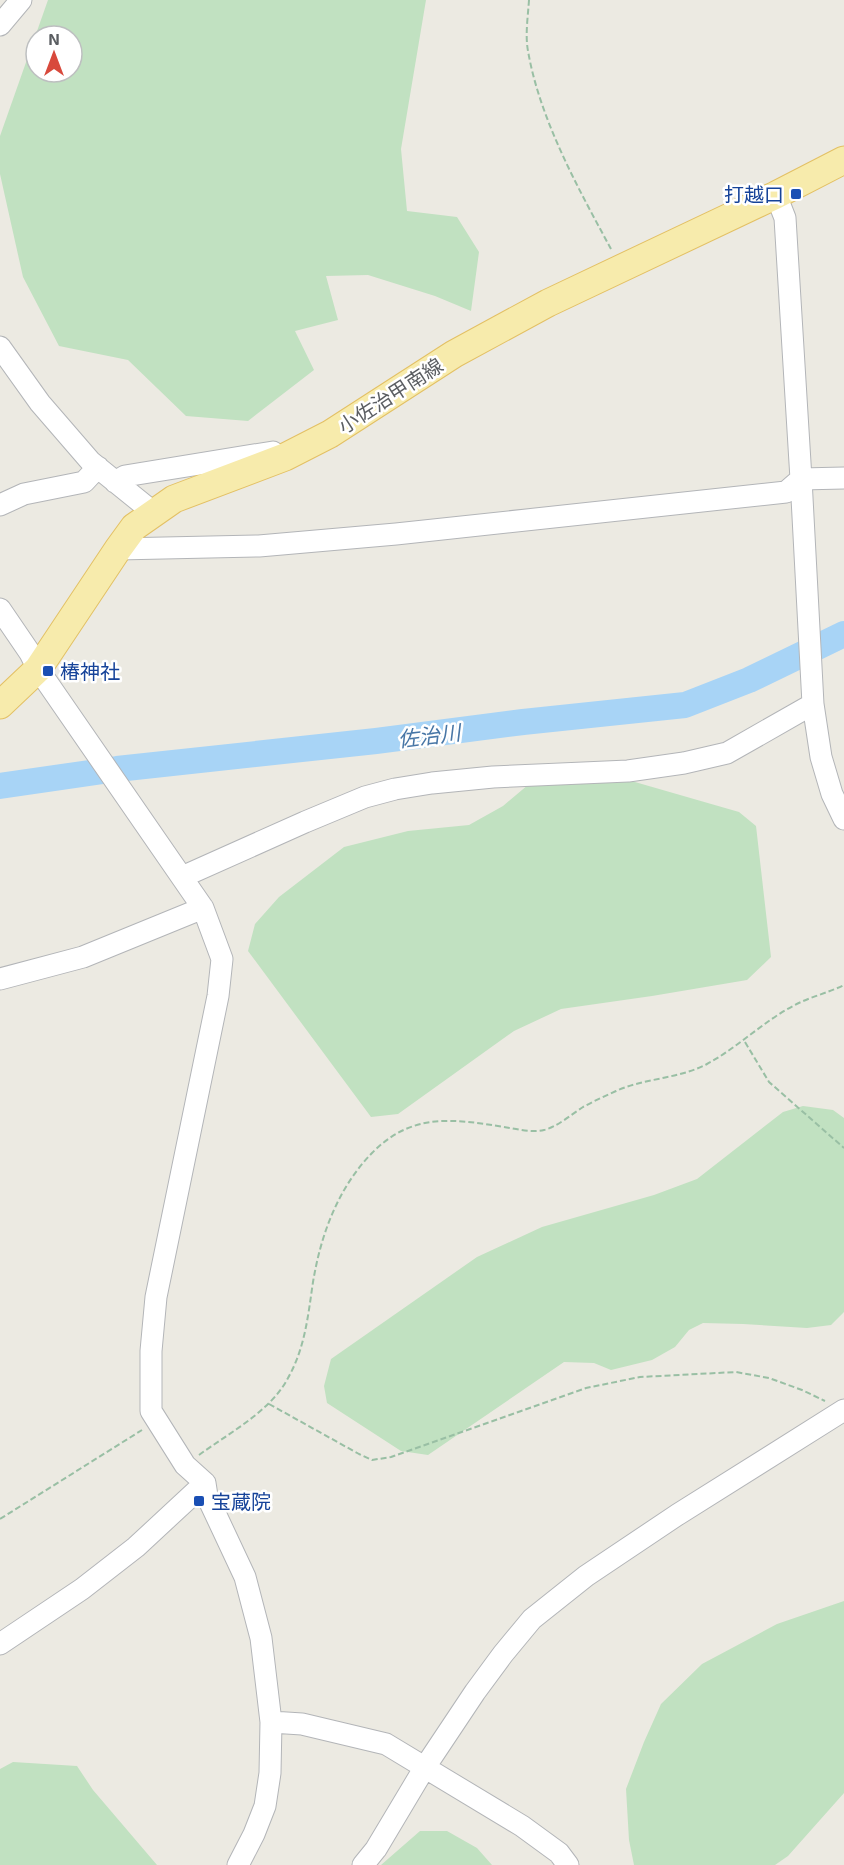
<svg xmlns="http://www.w3.org/2000/svg" width="844" height="1865" font-family="'Exo 2','Noto Sans JP',sans-serif">
  <style>
    .green { fill: #c1e1c1; fill-rule: evenodd }
    .lines { fill: none; stroke-linecap: round; stroke-linejoin: round }
    .river { stroke: #a8d4f6; stroke-width: 26 }
    .minor-casing { stroke: #b3b5b8; stroke-width: 23 }
    .major-casing { stroke: #e3c064; stroke-width: 29 }
    .path { stroke: #99bfa4; stroke-width: 2; stroke-dasharray: 6 3; stroke-linecap: butt }
    .minor { stroke: #fff; stroke-width: 21 }
    .major { stroke: #f7ebac; stroke-width: 27 }
    .transit-dot { fill: #1a4fb4; stroke: #fff; stroke-width: 2 }
    .labels { text-anchor: middle; dominant-baseline: central; stroke-width: 5; stroke-linejoin: round; paint-order: stroke }
    .transit-label { font-size: 20px; fill: #164399; stroke: #fff; text-anchor: start }
    .street-label { font-size: 20px; fill: #5b5e62; stroke: #fff }
    .water-label { font-size: 21px; font-style: italic; fill: #4776a6; stroke: #fff }
  </style>
  <rect width="100%" height="100%" fill="#eceae2"/>
  <path class="green" d="M48,0H426L401,149L407,211L457,217L479,252L471,311L435,296L368,275L326,276L338,320L295,331L314,370L248,421L186,416L128,360L59,346L23,277L0,174V136ZM36,36H72V72H36Z
    M547,769L628,780L739,812L756,826L771,957L747,980L652,996L561,1009L514,1031L398,1114L371,1117L248,951L255,924L279,897L344,847L408,831L469,825L503,806Z
    M803,1106L833,1110L844,1118V1312L831,1325L807,1328L743,1324L703,1323L689,1330L675,1347L652,1360L611,1370L594,1363L564,1362L428,1455L401,1451L327,1403L324,1386L331,1359L477,1257L542,1227L654,1195L697,1179L783,1112Z
    M844,1601V1793L788,1856L775,1865H634L629,1840L626,1789L644,1742L661,1704L702,1664L777,1624Z
    M13,1762L77,1766L93,1790L157,1865H0V1769Z
    M420,1831H447L477,1848L492,1865H381Z"/>
  <g class="lines">
    <path class="river" d="M0,786L117,769L376,741L523,722L685,705L749,680L844,634"/>
    <g class="minor-casing">
      <path id="minor" d="M0,25L21,0
        M776,195L785,218L801,479L813,704L821,757L832,794L844,819
        M0,347L40,403L91,462L154,513
        M115,482L125,476L273,452
        M0,505L24,494L84,482L98,467
        M118,549L259,546L396,534L786,492L801,479L844,478
        M0,609L30,653L38,669L203,908L222,959L218,996L156,1297L151,1351V1411L185,1465L205,1483L207,1496L245,1577L261,1638L271,1722L270,1773L265,1806L254,1834L238,1865
        M182,877L305,822L365,797L395,789L432,783L493,777L628,771L684,763L727,753L813,704
        M0,979L83,957L203,908
        M0,1644L82,1589L136,1547L205,1483
        M271,1722L302,1724L386,1744L522,1826L559,1853L568,1865
        M363,1865L376,1849L425,1767L475,1692L503,1654L532,1619L586,1576L677,1515L844,1410"/>
    </g>
    <g class="major-casing">
      <path id="major" d="M0,705L38,669L118,549L134,527L174,499L285,457L330,434L454,354L548,303L776,195L844,160"/>
    </g>
    <path class="path" d="M529,0C528,16 525,35 528,51C540,120 578,188 611,249
      M745,1042L769,1082L844,1148
      M269,1404L359,1454L372,1460L391,1457L586,1388L640,1377L736,1372L769,1378L802,1390L825,1401
      M199,1455C229,1433 271,1411 288,1378C305,1348 308,1316 313,1282C321,1234 338,1188 372,1153C412,1112 454,1119 504,1127C517,1129 531,1133 544,1130C557,1127 572,1114 583,1107C594,1101 605,1096 616,1091C644,1078 679,1079 707,1064C737,1048 764,1021 793,1006C809,997 828,993 844,985
      M0,1519L142,1430"/>
    <use href="#minor" class="minor"/>
    <use href="#major" class="major"/>
  </g>
  <g class="transit-dot">
    <rect x="790" y="188" width="12" height="12" rx="3"/>
    <rect x="42" y="665" width="12" height="12" rx="3"/>
    <rect x="193" y="1495" width="12" height="12" rx="3"/>
  </g>
  <g class="labels">
    <g class="transit-label">
      <text x="784" y="194" text-anchor="end">打越口</text>
      <text x="60" y="671">椿神社</text>
      <text x="211" y="1501">宝蔵院</text>
    </g>
    <g class="street-label">
      <text transform="translate(390 395) rotate(-33)">小佐治甲南線</text>
    </g>
    <g class="water-label">
      <text transform="translate(429 735) rotate(-7)">佐治川</text>
    </g>
  </g>
  <g transform="translate(54 54)"><circle r="28" fill="#ffffff" stroke="#bdbfc0" stroke-width="1.5"/>
  <path d="M0-4.5L10 22L0 15L-10 22Z" fill="#d8493c"/>
  <text y="-9" font-size="16" font-weight="bold" text-anchor="middle" fill="#5b5e62">N</text>
  </g>
</svg>
